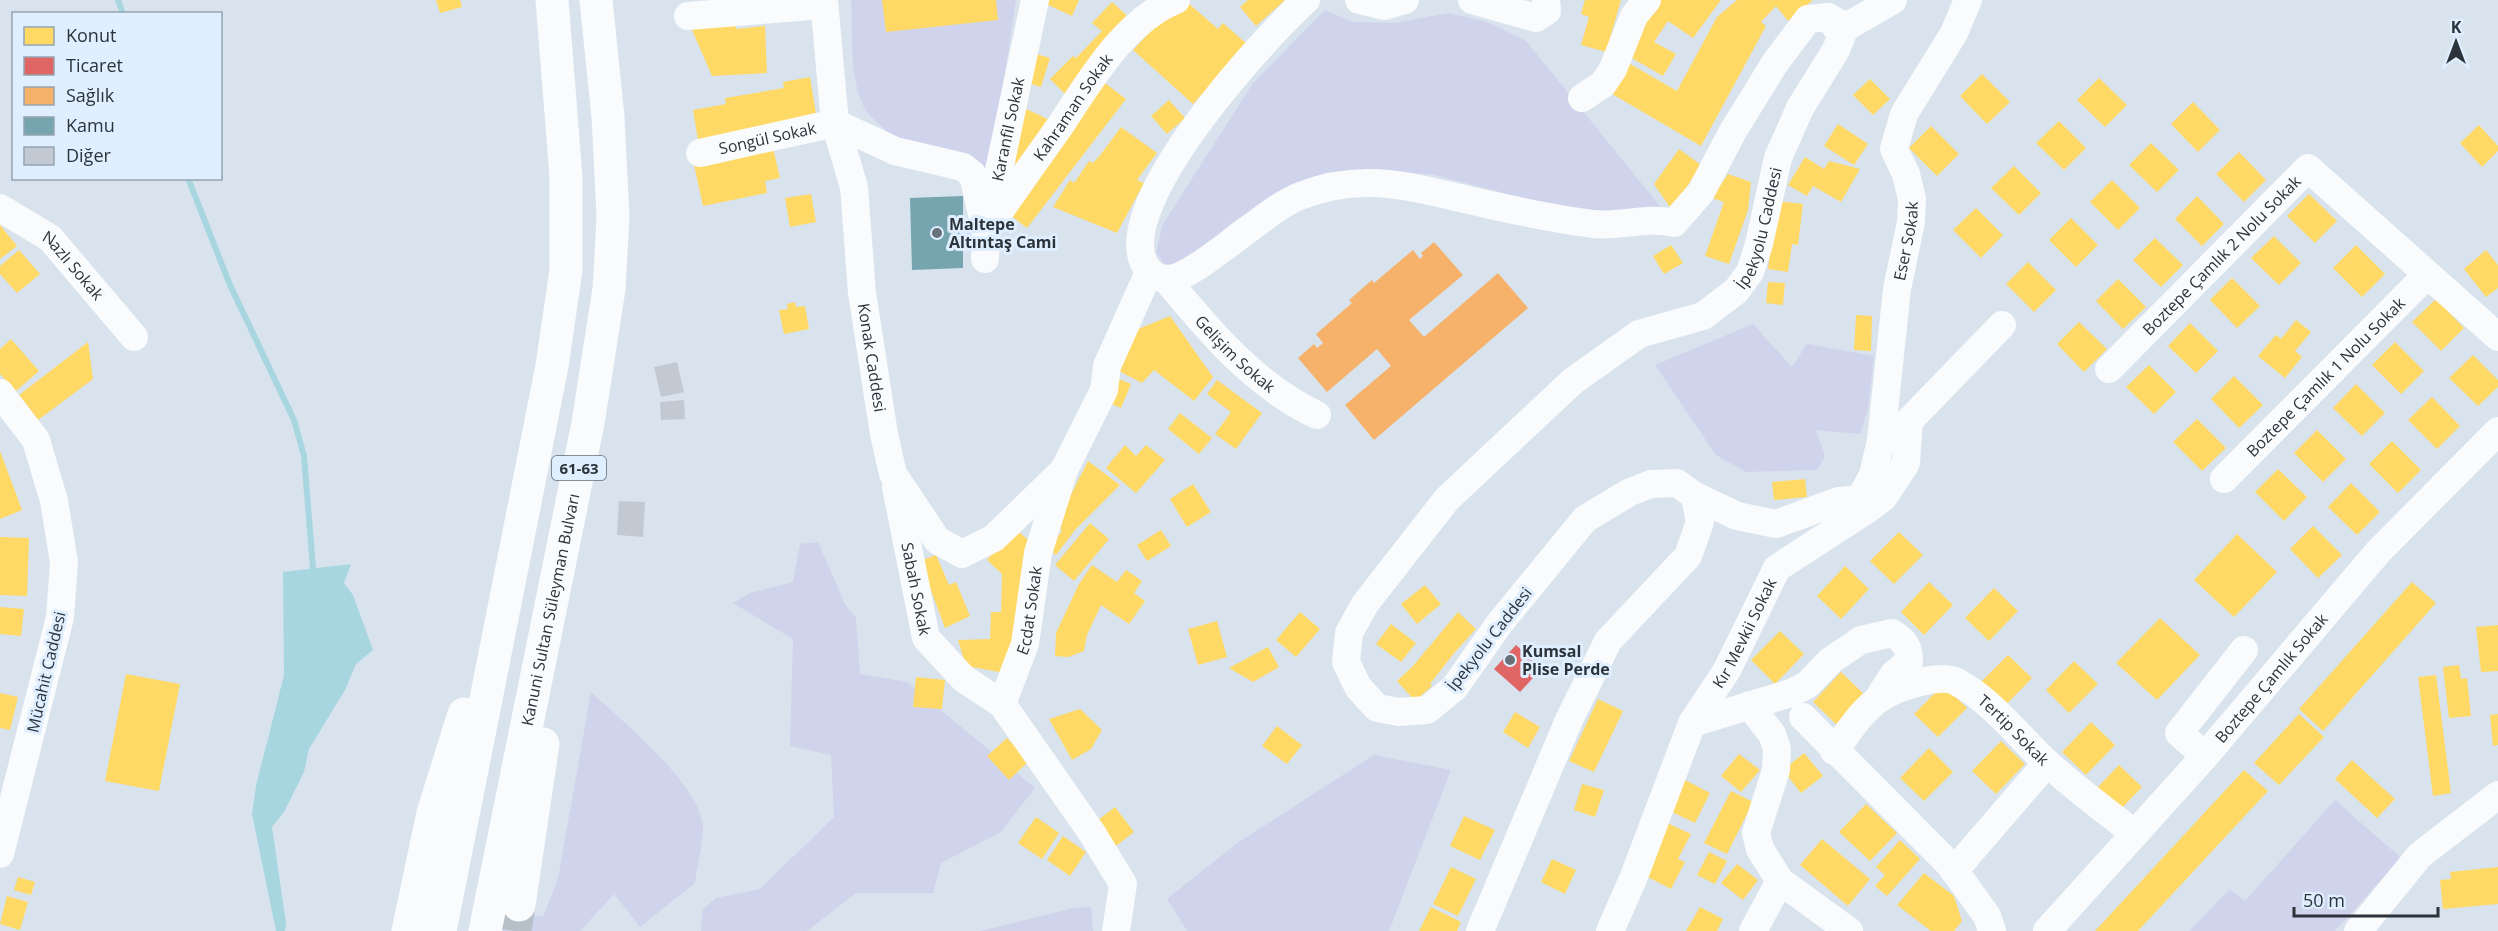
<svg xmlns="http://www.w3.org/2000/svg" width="2498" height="931" font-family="'Open Sans',sans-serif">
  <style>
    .green { fill: #cfd4ec }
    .water { fill: #a7d6e1 }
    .homes { fill: #ffd966 }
    .shops { fill: #e06666 }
    .health { fill: #f6b26b }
    .public { fill: #76a5af }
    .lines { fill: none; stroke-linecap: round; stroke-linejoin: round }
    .stream { stroke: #a7d6e1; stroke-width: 6 }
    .building { fill: #c3c9d2 }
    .major-tunnel { stroke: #b6c0c9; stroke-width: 33; stroke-dasharray: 33 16; stroke-linecap: butt }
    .minor { stroke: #f9fbfc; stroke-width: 28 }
    .major { stroke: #f9fbfc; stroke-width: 33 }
    .poi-dot { fill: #687179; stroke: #dfefff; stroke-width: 2 }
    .labels { text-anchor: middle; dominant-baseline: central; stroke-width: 6; stroke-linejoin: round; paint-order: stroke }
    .shield { fill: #dfefff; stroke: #626b76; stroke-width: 1.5 }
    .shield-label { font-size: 15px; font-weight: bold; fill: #2c333b }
    .street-label { font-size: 16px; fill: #2c333b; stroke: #dfefff }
    .poi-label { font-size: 16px; font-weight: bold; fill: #2c333b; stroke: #dfefff; text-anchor: start }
  </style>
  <rect width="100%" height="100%" fill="#d8e3ed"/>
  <path class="green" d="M851,0H1016L987,192C959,175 876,134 863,105C849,75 853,33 851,0Z
    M1325,10L1353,22L1394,23L1449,13L1487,22L1526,41L1663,210L1628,218L1565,209L1431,174L1348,171L1291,188L1231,223L1184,267L1164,264L1156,252L1163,224L1253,83Z
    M1753,324L1792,367L1807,344L1874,356L1868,408L1860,434L1816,430L1825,456L1817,470L1746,472L1716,455L1655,365Z
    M818,542L845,604L856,618L860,674L907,682L1035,788L1001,832L941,863L933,893H856L807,931H701L703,909L716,898L760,889L834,817L831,755L790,746L793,639L733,603L750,593L793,582L800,544Z
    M591,692C621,720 702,786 703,828C703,845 697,865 695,883L640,927L614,894L580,931H503L507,910L543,917L558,879Z
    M1374,755L1451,770L1389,931H1187L1167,899L1236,844Z
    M2335,800L2401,858L2335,931H2189L2230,889L2245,901Z
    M1091,907L1093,931H980L1074,908Z"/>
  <path class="water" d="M351,564L344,583L353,595L373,650L356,664L345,690L309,749L304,772L284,812L272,827L286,923L285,931H276L252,814L256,786L284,675L283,572Z"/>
  <path class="homes" d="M436,0H460L462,7L440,13Z
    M882,0H996L998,20L886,32Z
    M1048,0H1079L1072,16L1046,4Z
    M1248,0H1285L1256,26L1240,7Z
    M1585,0H1621L1606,52L1581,45L1589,17L1581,14Z
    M1661,0H1721L1693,38L1668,21L1654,42L1676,54L1663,76L1623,53L1633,29Z
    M1737,0H1813L1788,21L1776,6L1761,22L1766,26L1701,146L1607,91L1625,61L1677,91L1717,17Z
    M1112,2L1135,23L1066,95L1050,79L1073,56L1076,58L1102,31L1092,23Z
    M1187,2L1218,29L1223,23L1247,44L1193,104L1133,50L1173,7Z
    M735,18L736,29L765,26L767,73L712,76L689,23Z
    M1030,52L1050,58L1041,87L1021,81Z
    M1982,74L2010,102L1987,124L1960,96Z
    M810,77L817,120L698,140L693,110L726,104L725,98L784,88L783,82Z
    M2099,78L2127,105L2105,127L2077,100Z
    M1870,79L1890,99L1873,115L1853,95Z
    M1105,83L1126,99L1027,228L1005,211Z
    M1169,100L1185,118L1167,134L1151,116Z
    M2193,102L2220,130L2198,152L2171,124Z
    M1024,108L1052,121L1024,166L1003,160Z
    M2059,121L2086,148L2064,170L2036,143Z
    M1838,124L1868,144L1854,165L1824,146Z
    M2479,125L2498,146V151L2482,167L2460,143Z
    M1931,126L1959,154L1937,176L1909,148Z
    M1121,127L1157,153L1137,180L1144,183L1117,233L1053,207L1070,180L1074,183L1089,161L1093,163L1101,154Z
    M2151,143L2179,170L2157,192L2129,165Z
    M773,148L780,178L765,181L767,193L703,206L694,165Z
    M1679,149L1701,165L1672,210L1654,184Z
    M2239,152L2266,180L2244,202L2216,174Z
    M1805,157L1824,169L1829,161L1860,169L1841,202L1813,186L1807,196L1788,185Z
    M2014,166L2041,193L2019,215L1991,188Z
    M1728,174L1751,182L1748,210L1729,264L1705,256L1724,202L1712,198Z
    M2112,180L2140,208L2118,230L2090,202Z
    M811,194L816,222L790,227L785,198Z
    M2309,194L2337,221L2315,243L2287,216Z
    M2197,196L2224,224L2202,246L2175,219Z
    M1777,201L1803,204L1798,245L1792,244L1788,272L1768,269Z
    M1976,208L2003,235L1981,258L1953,230Z
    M2071,218L2098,245L2076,267L2049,240Z
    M0,225L17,246L0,259Z
    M2274,236L2301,263L2279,285L2251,258Z
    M2155,238L2183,265L2161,287L2133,260Z
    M1671,245L1683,263L1664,274L1653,256Z
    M2356,245L2385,274L2362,297L2333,268Z
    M19,250L40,274L17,293L0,274V266Z
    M2486,250L2498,265V288L2486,297L2464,269Z
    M2028,262L2056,290L2034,312L2006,284Z
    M2232,278L2260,306L2237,328L2210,300Z
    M2118,279L2146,307L2123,329L2096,301Z
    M1768,282L1785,283L1783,305L1766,303Z
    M2436,299L2464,328L2441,351L2412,322Z
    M795,302L796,307L805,306L809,329L784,334L779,310L788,309L787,304Z
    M1856,315L1872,316L1871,351L1854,350Z
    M1170,316L1213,377L1194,401L1154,370L1142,383L1117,370L1131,332Z
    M2296,320L2311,332L2295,351L2302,357L2285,378L2258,356L2276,335L2281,339Z
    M2079,322L2107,349L2084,372L2057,344Z
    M2190,323L2218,351L2196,373L2168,346Z
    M11,339L39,371L16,391L0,374V349Z
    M88,342L93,379L38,420L19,395Z
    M2395,342L2424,371L2401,394L2372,365Z
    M2473,355L2498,380V387L2478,406L2449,378Z
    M2149,365L2176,392L2154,414L2126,387Z
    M2234,376L2263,405L2239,428L2211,399Z
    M1119,379L1131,384L1121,408L1109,403Z
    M1217,380L1262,413L1236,449L1215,434L1231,412L1207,394Z
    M2356,384L2385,413L2362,436L2333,408Z
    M2432,397L2460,426L2437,449L2408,420Z
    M1180,413L1212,438L1199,454L1168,429Z
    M2197,419L2226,448L2202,471L2173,442Z
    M2317,430L2346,459L2323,482L2294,453Z
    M2392,441L2421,470L2398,493L2369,464Z
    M1125,445L1136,456L1146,445L1165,460L1136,493L1106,468Z
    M0,451L22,510L0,519Z
    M1088,461L1120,485L1075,530L1056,555L1048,548L1062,531L1056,524Z
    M2278,469L2307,497L2284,521L2255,492Z
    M1805,479L1807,497L1774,500L1772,482Z
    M2351,483L2380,512L2357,535L2328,507Z
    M1193,484L1211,512L1187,527L1170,499Z
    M1090,523L1109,539L1074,581L1055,565Z
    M2313,526L2342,555L2318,578L2290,549Z
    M1161,530L1171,546L1147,561L1137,545Z
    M1019,532L1033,544L1005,673L966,666L958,640L990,639L991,612H1001L1002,574L987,560L1005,539Z
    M1899,532L1923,555L1894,584L1870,561Z
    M2237,534L2277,572L2234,617L2194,580Z
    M0,537L29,538L27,596L0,595Z
    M936,555L949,585L956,582L970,616L945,628L920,561Z
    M1092,565L1117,582L1126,570L1142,581L1134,593L1145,601L1129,624L1101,605L1087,635L1084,651L1068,657L1055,656L1056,633L1079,584Z
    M1845,566L1869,589L1841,619L1817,596Z
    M1929,582L1953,605L1924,635L1901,612Z
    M2412,582L2436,603L2323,731L2299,709Z
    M1425,585L1441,604L1417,624L1401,604Z
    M1994,588L2018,611L1989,641L1965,618Z
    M0,607L24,609L21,636L0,634Z
    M1300,612L1320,629L1296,657L1276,640Z
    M1458,612L1476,629L1455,652L1430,684L1432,686L1415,701L1397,681L1413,666Z
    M2160,618L2200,655L2157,700L2116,663Z
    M1217,621L1227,657L1198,665L1188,629Z
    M1391,624L1416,643L1401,662L1376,644Z
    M2498,625V671L2481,672L2476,627Z
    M1780,631L1804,654L1775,684L1751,660Z
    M1268,647L1279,667L1253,682L1229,668Z
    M2008,655L2032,678L2003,708L1979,684Z
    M2074,661L2098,684L2069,713L2046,690Z
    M2459,665L2461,679L2467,678L2471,716L2449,718L2443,667Z
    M1841,672L1865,695L1837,725L1813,702Z
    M126,674L180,684L159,791L105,781Z
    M2436,675L2451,793L2433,796L2418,677Z
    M916,677L945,680L942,709L913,707Z
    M1943,685L1967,708L1938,737L1914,714Z
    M0,693L18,697L10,730L0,728Z
    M1598,699L1623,711L1594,772L1569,761Z
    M1080,709L1102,730L1091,749L1072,760L1049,719Z
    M1515,712L1540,727L1528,748L1503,732Z
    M2299,714L2324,737L2279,785L2254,763Z
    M2498,714V745L2493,746L2490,715Z
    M2091,722L2115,745L2086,775L2062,752Z
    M1277,726L1302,745L1287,764L1262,746Z
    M1007,738L1029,761L1009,780L987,756Z
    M2001,741L2025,764L1996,794L1972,771Z
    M1929,748L1953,772L1924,801L1900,778Z
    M1804,753L1823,776L1801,793L1783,770Z
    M1739,754L1760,770L1741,792L1721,776Z
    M2352,760L2395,799L2377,818L2335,779Z
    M2119,765L2142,787L2120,810L2097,788Z
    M2244,770L2268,791L2138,931H2095Z
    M1685,780L1710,793L1695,823L1670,811Z
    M1582,784L1604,790L1595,817L1574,810Z
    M1731,791L1753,802L1727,854L1704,843Z
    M1866,804L1897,833L1870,861L1839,832Z
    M1115,807L1134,832L1112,849L1093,824Z
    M1464,816L1495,830L1480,860L1450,846Z
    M1036,817L1059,833L1042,859L1018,843Z
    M1667,823L1691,834L1678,859L1685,862L1671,889L1642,874Z
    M1063,836L1086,852L1070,876L1047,860Z
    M1822,839L1870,879L1848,906L1800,865Z
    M1900,840L1920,859L1887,896L1875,886L1885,875L1876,867Z
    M1709,852L1727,861L1715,884L1697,875Z
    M1552,859L1576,870L1565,894L1541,882Z
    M1737,864L1758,880L1743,900L1721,883Z
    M1451,867L1476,879L1458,916L1433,904Z
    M2498,867V904L2443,909L2440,880L2451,879L2450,872Z
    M1924,873L1954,896L1962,921L1954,931H1931L1897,905Z
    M18,877L35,882L31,895L14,890Z
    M7,896L28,902L20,930L0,924Z
    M1431,907L1461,922L1457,931H1419Z
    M1700,907L1723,919L1717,931H1686Z"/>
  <path class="shops" d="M1516,645L1542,668L1520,692L1494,669Z"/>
  <path class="health" d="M1434,242L1463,275L1409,320L1424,337L1498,273L1528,308L1374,440L1345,405L1391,366L1377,349L1327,392L1298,358L1314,344L1317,348L1323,343L1316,334L1352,303L1349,300L1372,280L1374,283L1413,250L1420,259L1423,256L1421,253Z"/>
  <path class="public" d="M963,196V268L912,270L910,198Z"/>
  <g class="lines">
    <path class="stream" d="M118,0L123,14
      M188,178L230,285L294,420L304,456L313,568"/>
  </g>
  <path class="building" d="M677,362L684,392L661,397L654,367Z
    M684,400L685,419L661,420L660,402Z
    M619,501L645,502L643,537L617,535Z"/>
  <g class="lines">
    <path class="major-tunnel" d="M515,931L519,905"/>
    <g class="minor">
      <path id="s1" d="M824,0L835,123L854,187L862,293L884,434L893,474L937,540L962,554L994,538L1064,470"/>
      <path d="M1306,0C1263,39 1111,205 1145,265C1149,272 1157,279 1167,279C1194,280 1265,209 1300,196C1368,169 1420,190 1486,204C1521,212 1557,219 1593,224C1620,227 1649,216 1674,223L1701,192L1733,131L1775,63L1808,19L1828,17L1846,27L1893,0"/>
      <path d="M1359,0L1384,6L1405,0"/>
      <path d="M1472,0L1536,18L1547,11L1546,0"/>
      <path d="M688,16L824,5"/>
      <path d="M1582,98L1603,84L1613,69L1634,16L1647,0"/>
      <path id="s2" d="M700,153L835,123L895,151L963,167L973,175L986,232"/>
      <path id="s3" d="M0,208L50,238L134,337"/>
      <path id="s4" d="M986,232C1010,195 1037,159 1062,123C1091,79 1126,20 1176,0"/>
      <path id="s5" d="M985,259L986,232L1035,0"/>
      <path id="s6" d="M1166,279C1209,331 1255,386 1317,415"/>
      <path id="s7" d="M2109,369L2308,168L2498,337"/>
      <path d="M0,393L36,440L54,501L64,562L60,617L0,854"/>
      <path id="s8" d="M2224,479L2427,275"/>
      <path id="s9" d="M896,487L926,638L964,679L1002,704L1092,833L1123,884L1116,931"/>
      <path id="s10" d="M1860,499L1873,475L1881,440L1897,289L1911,222L1912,199L1906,174L1894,149L1904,114L1954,33L1968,0"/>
      <path d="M1865,511L1883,498L1906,463L1909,421L2002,325"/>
      <path id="s11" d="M1002,704L1025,644L1038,553L1064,470L1104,390L1107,366L1149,272"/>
      <path d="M1749,705L1772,734L1777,749L1776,770L1756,833L1760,849L1780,881L1849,931"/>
      <path d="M1803,717L1951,866L1987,916L1992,931"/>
      <path d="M1692,723L1791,693L1807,685L1830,661L1861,640L1892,633C1905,641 1909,647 1909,662L1894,674L1881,694"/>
      <path id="s12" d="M1834,751C1864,711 1873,692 1925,681C1935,679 1948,677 1957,682C1989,699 2016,733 2042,758C2071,786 2104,809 2135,834"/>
      <path d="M2205,756L2179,733L2244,650"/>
      <path d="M1954,871L2047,763"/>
      <path id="s13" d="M1480,931L1569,720L1608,641L1688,556L1700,522L1695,496L1677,483L1651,484L1630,492L1585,519L1499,624L1455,687L1427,710L1399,712L1377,708L1358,687L1346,662L1349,633L1365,604L1447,499L1573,381L1639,334L1703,316L1736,291L1750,272L1759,244L1778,158L1800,108L1836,50L1842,35L1828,17"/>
      <path id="s14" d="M1610,931L1633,879L1692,723L1727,670L1777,568L1865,511L1860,499L1839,501L1776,524L1737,516L1695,496"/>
      <path d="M1753,931L1780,881"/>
      <path id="s15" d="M2047,931L2205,756L2378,552L2498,431"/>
      <path d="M2358,931L2420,855L2498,795"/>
    </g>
    <g class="major">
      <path d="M519,905L543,744"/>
      <path d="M408,931L433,813L464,714"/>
      <path d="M440,931L552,366L566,270V177L552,0"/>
      <path id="s16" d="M485,931L588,423L609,289L613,217L608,117L596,0"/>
    </g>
  </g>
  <g class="poi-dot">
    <circle cx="937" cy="233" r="6"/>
    <circle cx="1510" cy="660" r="6"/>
  </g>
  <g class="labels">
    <rect class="shield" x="552" y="456" width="54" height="24" rx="4.5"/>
    <g class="shield-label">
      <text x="579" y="468">61-63</text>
    </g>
    <g class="street-label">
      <text stroke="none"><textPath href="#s4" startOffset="152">Kahraman Sokak</textPath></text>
      <text stroke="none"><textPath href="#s5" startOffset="132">Karanfil Sokak</textPath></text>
      <text stroke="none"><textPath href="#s2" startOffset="69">Songül Sokak</textPath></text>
      <text stroke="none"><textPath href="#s13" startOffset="1600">İpekyolu Caddesi</textPath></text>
      <text stroke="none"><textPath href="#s10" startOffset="264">Eser Sokak</textPath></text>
      <text stroke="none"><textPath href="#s7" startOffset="160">Boztepe Çamlık 2 Nolu Sokak</textPath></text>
      <text stroke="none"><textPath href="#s3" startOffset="94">Nazlı Sokak</textPath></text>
      <text stroke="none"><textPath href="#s6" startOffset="102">Gelişim Sokak</textPath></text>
      <text stroke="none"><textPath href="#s1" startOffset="362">Konak Caddesi</textPath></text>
      <text stroke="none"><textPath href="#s8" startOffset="144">Boztepe Çamlık 1 Nolu Sokak</textPath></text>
      <text stroke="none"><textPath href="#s9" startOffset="104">Sabah Sokak</textPath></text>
      <text stroke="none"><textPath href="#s16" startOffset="328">Kanuni Sultan Süleyman Bulvarı</textPath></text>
      <text stroke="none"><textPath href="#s11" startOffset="98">Ecdat Sokak</textPath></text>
      <text stroke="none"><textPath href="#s14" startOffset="328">Kır Mevkii Sokak</textPath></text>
      <text transform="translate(1489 639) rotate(-52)">İpekyolu Caddesi</text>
      <text transform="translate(46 672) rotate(-77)">Mücahit Caddesi</text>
      <text stroke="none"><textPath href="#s15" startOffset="338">Boztepe Çamlık Sokak</textPath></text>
      <text stroke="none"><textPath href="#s12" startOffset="226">Tertip Sokak</textPath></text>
    </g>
    <g class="poi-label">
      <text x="949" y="224">Maltepe<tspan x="949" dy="18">Altıntaş Cami</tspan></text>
      <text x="1522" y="651">Kumsal<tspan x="1522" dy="18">Plise Perde</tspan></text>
    </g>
  </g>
  <rect x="12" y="12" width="210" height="168" fill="#dfefff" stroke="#97a4b1" stroke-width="1.5"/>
  <rect x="24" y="27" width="30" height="18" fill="#ffd966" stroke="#97a4b1" stroke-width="1.5"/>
  <text x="66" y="42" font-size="18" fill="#2c333b">Konut</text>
  <rect x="24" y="57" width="30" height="18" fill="#e06666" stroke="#97a4b1" stroke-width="1.5"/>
  <text x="66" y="72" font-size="18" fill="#2c333b">Ticaret</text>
  <rect x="24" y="87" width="30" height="18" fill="#f6b26b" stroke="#97a4b1" stroke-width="1.5"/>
  <text x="66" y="102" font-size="18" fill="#2c333b">Sağlık</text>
  <rect x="24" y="117" width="30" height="18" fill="#76a5af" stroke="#97a4b1" stroke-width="1.5"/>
  <text x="66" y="132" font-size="18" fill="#2c333b">Kamu</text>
  <rect x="24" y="147" width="30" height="18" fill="#c3c9d2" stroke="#97a4b1" stroke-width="1.5"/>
  <text x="66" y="162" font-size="18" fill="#2c333b">Diğer</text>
  <g transform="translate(2456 42)" stroke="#dfefff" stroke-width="4.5" paint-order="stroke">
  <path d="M0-4.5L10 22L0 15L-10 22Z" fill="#2c333b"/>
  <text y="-9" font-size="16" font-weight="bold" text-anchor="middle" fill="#2c333b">K</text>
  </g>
  <path d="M2294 907v9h144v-9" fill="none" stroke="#2c333b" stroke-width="3"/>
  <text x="2303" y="907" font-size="18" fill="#2c333b" stroke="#dfefff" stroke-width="4.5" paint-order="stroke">50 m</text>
</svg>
